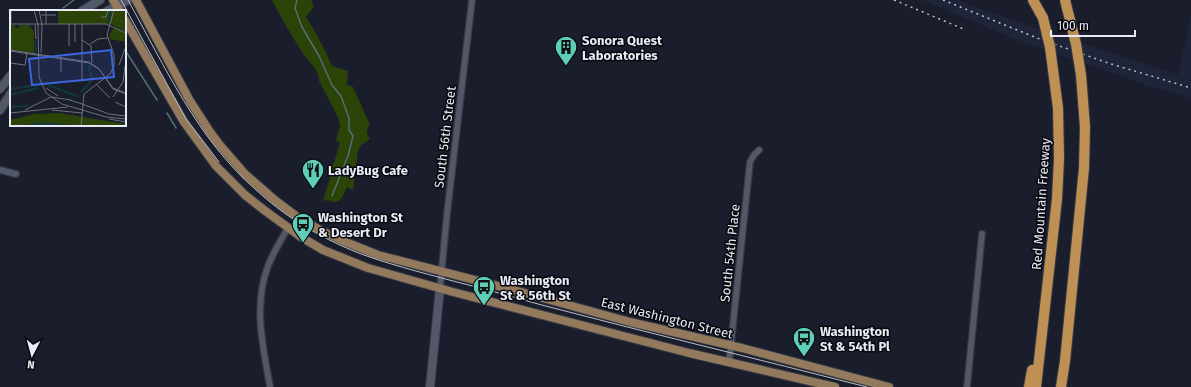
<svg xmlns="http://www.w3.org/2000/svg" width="1191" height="387" font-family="'Fira Sans',sans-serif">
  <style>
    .built { fill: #1f2438 }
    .green { fill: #2c4308 }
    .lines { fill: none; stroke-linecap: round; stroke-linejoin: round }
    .stream { stroke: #526e74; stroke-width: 1.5 }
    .street-casing { stroke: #373a46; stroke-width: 8 }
    .secondary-casing { stroke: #373a46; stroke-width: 10 }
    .primary-casing { stroke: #373a46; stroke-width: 10 }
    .highway-casing { stroke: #373a46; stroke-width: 12 }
    .street { stroke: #535869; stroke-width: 5.5 }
    .secondary { stroke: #535869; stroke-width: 8 }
    .primary { stroke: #947a5c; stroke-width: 8 }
    .highway { stroke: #bf9054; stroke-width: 10 }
    .tram { stroke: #bbbec9; stroke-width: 1 }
    .rail { stroke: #bbbec9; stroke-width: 1.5; stroke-dasharray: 2 4; stroke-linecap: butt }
    .highway-bridge-casing { stroke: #373a46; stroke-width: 12; stroke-linecap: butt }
    .highway-bridge { stroke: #bf9054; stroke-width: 10 }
    .labels { text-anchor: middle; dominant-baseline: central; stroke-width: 3; stroke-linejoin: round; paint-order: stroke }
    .poi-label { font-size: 13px; font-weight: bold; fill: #e8ebf5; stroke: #07080e; text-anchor: start }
    .street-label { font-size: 13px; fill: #e8ebf5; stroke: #07080e }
    .inset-river { fill: none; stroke: #11383c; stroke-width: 2 }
    .inset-road { fill: none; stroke: #6c707c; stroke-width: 1 }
    .view { fill: #3b66dc; fill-opacity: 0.15; stroke: #3b66dc; stroke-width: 2 }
    .inset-edge { fill: none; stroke: #e8ebf5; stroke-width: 2 }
  </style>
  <rect width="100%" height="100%" fill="#1a1e2c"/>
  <path class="built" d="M922,0H958L1006,18L1178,75L1191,15V98L1149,86L1017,40Z"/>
  <path class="green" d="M272,0H311L314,6L306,17C316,33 325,49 332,66L348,71L347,85L353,87L370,125C365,130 367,134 370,139L361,145L358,151L353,190L347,187C345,192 341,203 334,202C329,201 328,199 323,201L330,178L329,172L330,167L334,163L340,142L336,141L340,126L338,117L319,81C319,69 308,61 302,52C291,35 281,17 272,0Z"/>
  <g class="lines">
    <path class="stream" d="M297,0L295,8L302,27L319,56L332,85L341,96L349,118V130L353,136L348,156L332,196
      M63,8L74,0
      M125,50L157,100
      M167,113L176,128"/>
    <g class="street-casing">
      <path id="street" d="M0,170L16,174
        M440,288L447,214L472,0
        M729,363L750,162L754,155L759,150
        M270,387C263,347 253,306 268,266C273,253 281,240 288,228
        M967,387L982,234"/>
    </g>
    <g class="secondary-casing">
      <path id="secondary" d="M82,11L100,0
        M107,11L128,0
        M0,89L11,75
        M0,110L11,93
        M430,387L440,288"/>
    </g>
    <g class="primary-casing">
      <path id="primary" d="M113,0L120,11
        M136,0L190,101L210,132L219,144L245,174L276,201L296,216L320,230L343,241L378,255L521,292L630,322L742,348L889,387
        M125,20L184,122L216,166L245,195L264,210L301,237L323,250L368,268L453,292L689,353L835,387"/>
    </g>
    <g class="highway-casing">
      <path id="highway" d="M1033,0L1043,18
        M1029,387L1032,370
        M1036,387L1057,199L1059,159L1058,108L1050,47
        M1061,387L1065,361L1084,168L1085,127L1081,75"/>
    </g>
    <use href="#street" class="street"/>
    <use href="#secondary" class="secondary"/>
    <use href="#primary" class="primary"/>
    <use href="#highway" class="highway"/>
    <path class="tram" d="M121,0L186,119L219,162
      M128,0C165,67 197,138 255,189C284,216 319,237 356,252C387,264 420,272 453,281C481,288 510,296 538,304C648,333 758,359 867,387"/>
    <path class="rail" d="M894,0L966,30
      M943,0L1037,38L1108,63L1191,88"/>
    <g class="highway-bridge-casing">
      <path id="highway-bridge" d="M1065,0L1076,44L1081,75
        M1043,18L1050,47"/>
    </g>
    <use href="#highway-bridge" class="highway-bridge"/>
  </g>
  <defs>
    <g id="building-pin" transform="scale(1.15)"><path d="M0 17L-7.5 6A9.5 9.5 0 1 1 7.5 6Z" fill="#5eceb8" stroke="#07080e"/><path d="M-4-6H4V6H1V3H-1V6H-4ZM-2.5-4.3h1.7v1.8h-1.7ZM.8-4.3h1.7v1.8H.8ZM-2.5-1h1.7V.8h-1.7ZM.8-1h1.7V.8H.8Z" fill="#111"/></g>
    <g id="restaurant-pin" transform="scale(1.15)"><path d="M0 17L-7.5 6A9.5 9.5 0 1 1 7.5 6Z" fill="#5eceb8" stroke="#07080e"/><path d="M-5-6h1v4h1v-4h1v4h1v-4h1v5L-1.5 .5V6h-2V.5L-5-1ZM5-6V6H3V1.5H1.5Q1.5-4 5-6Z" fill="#111"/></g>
    <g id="bus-pin" transform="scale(1.15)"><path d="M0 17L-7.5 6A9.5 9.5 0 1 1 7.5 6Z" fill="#5eceb8" stroke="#07080e"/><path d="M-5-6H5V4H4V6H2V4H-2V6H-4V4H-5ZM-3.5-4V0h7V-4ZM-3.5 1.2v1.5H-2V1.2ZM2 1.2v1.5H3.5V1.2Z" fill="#111"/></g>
  </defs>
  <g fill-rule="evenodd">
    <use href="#building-pin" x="566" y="47"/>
    <use href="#restaurant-pin" x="313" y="170"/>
    <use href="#bus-pin" x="303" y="224"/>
    <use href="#bus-pin" x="484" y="287"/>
    <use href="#bus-pin" x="804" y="338"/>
  </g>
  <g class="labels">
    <g class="poi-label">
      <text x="582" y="40">Sonora Quest<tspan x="582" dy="15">Laboratories</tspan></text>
      <text x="328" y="170">LadyBug Cafe</text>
      <text x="318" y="217">Washington St<tspan x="318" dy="15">&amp; Desert Dr</tspan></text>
      <text x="500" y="280">Washington<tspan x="500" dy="15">St &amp; 56th St</tspan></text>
      <text x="820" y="331">Washington<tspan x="820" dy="15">St &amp; 54th Pl</tspan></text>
    </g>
    <g class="street-label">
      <text transform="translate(445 137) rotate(-83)">South 56th Street</text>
      <text transform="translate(1041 204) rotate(-86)">Red Mountain Freeway</text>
      <text transform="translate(730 253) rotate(-84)">South 54th Place</text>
      <text transform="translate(667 318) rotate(14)">East Washington Street</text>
    </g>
  </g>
  <g transform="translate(10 10)">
    <rect width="116" height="116" fill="#1a1e2c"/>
    <path d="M48,0H116V22L101,14H48ZM1,15H5V18H9V15H19L21,18L24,21V43L1,40ZM105,17L116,24V32L100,29L99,25ZM49,103L116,114V116H0V110L25,104Z" fill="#2c4308"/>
    <path class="inset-river" d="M98,13L101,0M25,30L26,42M0,79L36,74L69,87M71,82L83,69L79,60L80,55M0,85L28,78M0,97L18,96M17,116L29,113L62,116"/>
    <path class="inset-road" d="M24,0L28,15L29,67L36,83L52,94L96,107L116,109M29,0L32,15M31,5H46M91,7H96L98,0M0,14H96L116,23M1,14V0M36,14V0M72,14V71M25,15L26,29M72,30L81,36L82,53M65,32V14M80,34L88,29L98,28M59,36V14M0,40L79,52L89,59L103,78L116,83M0,41L79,53L89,59L103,79L116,84M31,43L32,15M0,53L15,55L17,43M109,55L116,36M51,62V47M87,75L100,88M36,78L48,86M103,87L113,72L115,56M60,90L72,94M105,92L116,97M72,94L99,104M15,100L41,87L61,90M42,100L72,103M0,103L58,97M99,104L116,106M99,109L116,112M71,116L74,84L100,64L104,56V45L97,25L104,0"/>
    <path class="view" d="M101,40L104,67L22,75L19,49Z"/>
    <rect width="116" height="116" class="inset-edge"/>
  </g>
  <g transform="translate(32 355) rotate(186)" stroke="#07080e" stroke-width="3" paint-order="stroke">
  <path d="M0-3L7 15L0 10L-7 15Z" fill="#e8ebf5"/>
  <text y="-6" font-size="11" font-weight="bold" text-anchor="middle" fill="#e8ebf5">N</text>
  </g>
  <path d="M1051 30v6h84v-6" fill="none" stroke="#e8ebf5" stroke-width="2"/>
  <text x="1057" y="30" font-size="12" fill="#e8ebf5" stroke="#07080e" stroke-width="3" paint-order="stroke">100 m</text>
</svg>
